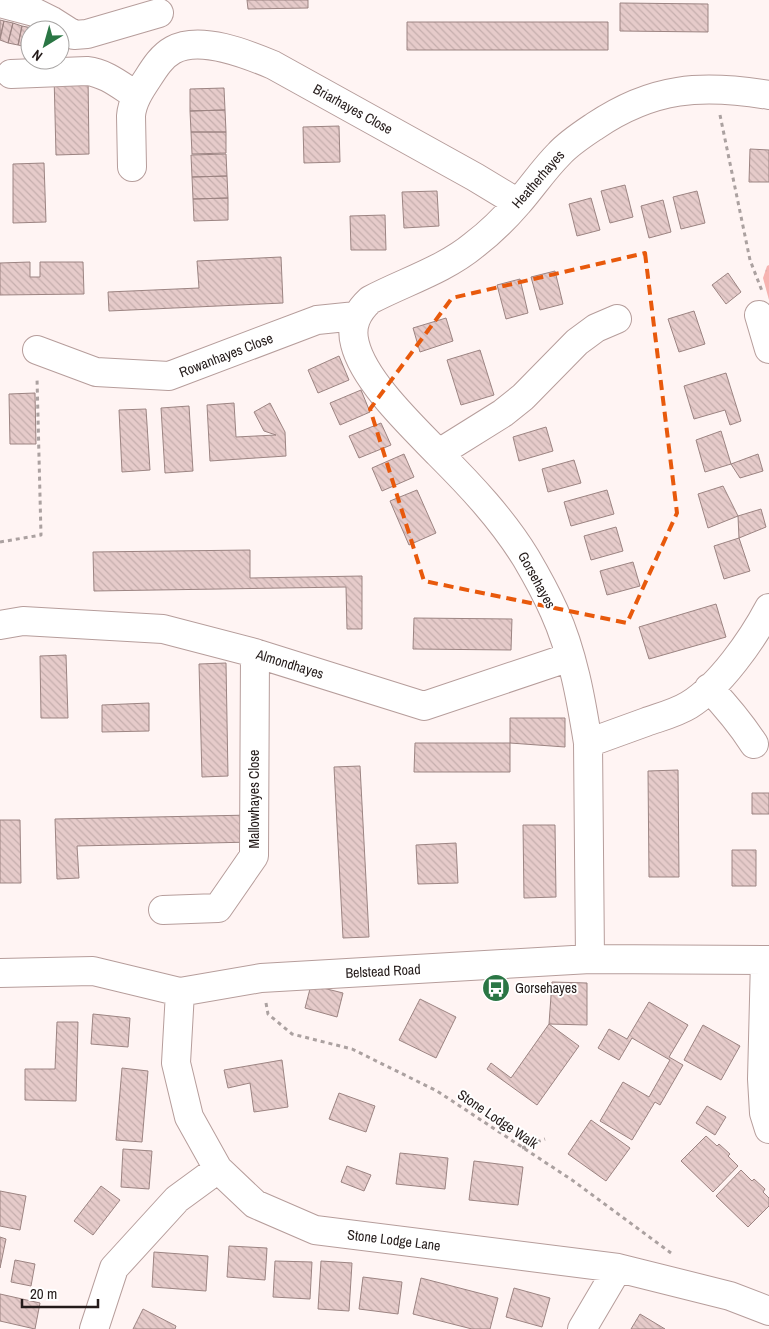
<svg xmlns="http://www.w3.org/2000/svg" width="769" height="1329" font-family="'Archivo Narrow',sans-serif">
  <style>
    .forest { fill: url(#forest-firs) }
    .building { fill: url(#building-back-hatch); stroke: #9c8482 }
    .lines { fill: none; stroke-linecap: round; stroke-linejoin: round }
    .minor-casing { stroke: #b69d9b; stroke-width: 30 }
    .path { stroke: #aba1a0; stroke-width: 3; stroke-dasharray: 4 4; stroke-linecap: butt }
    .minor { stroke: #fff; stroke-width: 28 }
    .marked { fill: none; stroke: #e8590c; stroke-width: 4; stroke-dasharray: 10 6; stroke-linejoin: round }
    .labels { text-anchor: middle; dominant-baseline: central; stroke-width: 4; stroke-linejoin: round; paint-order: stroke }
    .street-label { font-size: 14px; fill: #241b1a; stroke: #fff }
    .poi-label { font-size: 14px; fill: #241b1a; stroke: #fff; text-anchor: start }
  </style>
  <defs>
    <pattern id="forest-firs" width="22" height="20" patternUnits="userSpaceOnUse" patternTransform="scale(1.25)"><rect width="22" height="20" fill="#f7b3b1"/><path d="M5 1l3.5 6h-7zM16 11l3.5 6h-7z" fill="#d49998"/></pattern>
    <pattern id="building-back-hatch" width="6" height="6" patternUnits="userSpaceOnUse" patternTransform="scale(1.25)"><rect width="6" height="6" fill="#e6cbca"/><path d="M-1 5l2 2M0 0l6 6M5-1l2 2" fill="none" stroke="#c5aead"/></pattern>
  </defs>
  <rect width="100%" height="100%" fill="#fff4f3"/>
  <path class="forest" d="M769,265V300L763,278L767,266Z"/>
  <path class="building" d="M247,0H308V8L248,9Z
    M620,3L708,4V32L620,31Z
    M0,20L4,21L0,37Z
    M4,21L13,23L8,43L0,40Z
    M407,22H608V50H407Z
    M13,23L22,26L18,45L8,43Z
    M22,26L32,28L30,30L27,47L18,45Z
    M54,75H88L89,154L56,155Z
    M224,88L225,110L190,111V89Z
    M225,110L226,132H191L190,111Z
    M339,126L340,162L304,163L303,127Z
    M191,132H226V153L192,154Z
    M750,149L769,150V182H749Z
    M226,154L227,176L192,177L191,155Z
    M44,163L46,222L13,223V164Z
    M227,176L228,198L193,199L192,177Z
    M625,185L633,217L610,223L601,191Z
    M437,191L439,226L404,228L402,192Z
    M697,191L705,223L681,229L673,197Z
    M228,198V220L194,221L193,199Z
    M591,198L600,230L577,236L569,204Z
    M663,200L671,232L649,238L641,206Z
    M385,215L386,250H351L350,216Z
    M281,257L283,303L109,311L108,292L199,288L197,261Z
    M30,262V277H40V262H83L84,294L0,295V263Z
    M555,271L563,304L540,310L531,277Z
    M728,273L741,292L726,304L712,285Z
    M520,279L528,313L506,319L497,285Z
    M694,311L705,344L679,352L668,319Z
    M446,318L453,341L420,352L413,328Z
    M480,350L494,395L461,405L447,360Z
    M339,356L349,380L318,393L308,370Z
    M726,373L741,421L730,425L725,410L694,419L684,386Z
    M361,390L370,412L340,425L330,403Z
    M35,393L36,444H10L9,394Z
    M234,403L236,437L276,435L264,431L254,412L270,403L285,432L286,456L210,461L207,405Z
    M189,406L193,471L165,473L161,408Z
    M146,409L150,470L122,472L119,410Z
    M381,423L391,445L359,458L349,436Z
    M546,427L553,451L519,461L513,437Z
    M721,431L731,464L705,472L696,440Z
    M404,454L414,477L382,491L372,468Z
    M758,454L763,471L740,478L731,464Z
    M574,460L581,483L548,492L542,469Z
    M723,486L738,516L708,528L698,494Z
    M417,490L436,533L409,545L390,501Z
    M607,490L614,514L571,526L564,502Z
    M761,509L766,527L739,538L738,516Z
    M616,527L623,551L591,560L584,536Z
    M739,538L750,571L724,579L714,546Z
    M250,550V578L362,576V629H347L346,587L94,591L93,552Z
    M633,562L640,586L607,595L600,571Z
    M716,604L726,637L649,659L639,627Z
    M414,618L512,619L511,650L413,649Z
    M66,655L68,718H41L40,656Z
    M226,663L228,776L202,777L199,664Z
    M149,703V731L102,732V705Z
    M510,718H565V747L510,743Z
    M415,743H510V772H414Z
    M360,766L369,937L343,938L334,767Z
    M678,770L679,877H649L648,771Z
    M752,793H769V814H752Z
    M252,815V842L77,846L79,878L57,879L55,819Z
    M0,820H20L21,883H0Z
    M523,825H555L556,897L524,898Z
    M456,843L458,883L418,884L416,845Z
    M732,850H756V886H732Z
    M552,982L587,983V1025L549,1024Z
    M311,985L343,993L337,1017L305,1008Z
    M420,999L456,1017L436,1058L399,1040Z
    M649,1002L688,1025L669,1057L683,1065L660,1105L655,1102L632,1140L600,1121L623,1082L649,1097L670,1060L632,1038L619,1060L598,1048L609,1029L627,1039Z
    M93,1014L130,1018L128,1047L91,1044Z
    M57,1022H78L76,1101L25,1100V1069H55Z
    M549,1024L579,1046L537,1105L487,1069L491,1063L511,1078Z
    M703,1025L740,1046L721,1080L684,1060Z
    M282,1060L288,1107L254,1112L250,1083L228,1088L224,1070Z
    M122,1068L148,1071L142,1142L116,1140Z
    M339,1093L375,1106L366,1132L329,1119Z
    M707,1106L726,1117L715,1135L696,1123Z
    M591,1120L630,1148L606,1181L568,1154Z
    M706,1136L717,1146L719,1144L730,1154L728,1156L738,1166L713,1192L681,1161Z
    M123,1149L152,1151L149,1189L121,1187Z
    M400,1153L448,1158L445,1189L396,1184Z
    M474,1161L523,1167L518,1205L469,1200Z
    M347,1166L371,1175L364,1191L341,1182Z
    M741,1170L752,1181L754,1179L765,1189L763,1192L769,1198V1206L748,1227L716,1196Z
    M101,1186L120,1200L93,1235L74,1221Z
    M0,1191L26,1196L20,1230L0,1226Z
    M0,1237L6,1239L0,1268Z
    M229,1246L267,1248L265,1280L227,1277Z
    M154,1252L208,1256L206,1291L152,1287Z
    M15,1260L35,1264L31,1286L11,1282Z
    M275,1261L312,1262L310,1299L273,1297Z
    M321,1261L352,1263L349,1311L318,1309Z
    M363,1277L402,1282L398,1314L359,1309Z
    M421,1278L498,1298L490,1329H472L413,1314Z
    M514,1288L550,1298L542,1327L506,1317Z
    M0,1294L40,1303L35,1329L0,1321Z
    M143,1309L176,1326L175,1329H133Z
    M640,1314L665,1329H631Z"/>
  <g class="lines">
    <g class="minor-casing">
      <path id="minor" d="M0,3L34,12L52,21L74,35L87,34L159,13
        M11,74L87,71C106,73 121,86 137,96
        M132,167L131,116C132,102 140,90 148,78C155,67 162,56 173,50C200,35 247,54 273,65L475,177L518,203
        M759,315L769,349
        M37,350L96,372L169,376L317,320L356,316
        M439,453L503,413L523,397L577,342L596,328L617,319
        M0,625L23,621L163,629L255,653L424,706L570,657
        M709,688C726,706 741,724 754,744
        M588,743C607,736 627,729 646,722C660,717 676,713 689,705C720,686 752,640 769,608
        M163,910L218,908L254,856L255,653
        M590,959L588,743C581,699 573,653 554,611C546,593 536,575 526,558C502,519 471,486 439,454C412,426 364,381 355,344C350,326 357,312 370,300C404,282 444,270 474,245C490,233 505,218 518,203C532,187 544,169 559,154C569,143 583,134 595,126C653,87 701,84 769,95
        M765,960L762,1079L764,1113L769,1129
        M0,973L93,971L180,992L261,978L590,959L769,960
        M180,992L176,1063L189,1117L218,1169L255,1204L315,1230L618,1268L730,1296L769,1311
        M94,1329L114,1268L177,1199L218,1169
        M582,1329L618,1268"/>
    </g>
    <path class="path" d="M720,115L750,260L762,291
      M0,542L41,535L37,378
      M266,1003L268,1014L292,1034L352,1049L437,1091L572,1180L671,1253
      M522,1148L545,1139"/>
    <use href="#minor" class="minor"/>
  </g>
  <path class="marked" d="M645,253L677,513L627,623L424,581L370,409L452,298Z"/>
  <defs>
    <g id="bus-disc" transform="scale(1.4375)"><circle r="9.5" fill="#2a7644" stroke="#fff"/><path d="M-5-6H5V4H4V6H2V4H-2V6H-4V4H-5ZM-3.5-4V0h7V-4ZM-3.5 1.2v1.5H-2V1.2ZM2 1.2v1.5H3.5V1.2Z" fill="#fff"/></g>
  </defs>
  <g fill-rule="evenodd">
    <use href="#bus-disc" x="496" y="988"/>
  </g>
  <g class="labels">
    <g class="street-label">
      <text transform="translate(353 109) rotate(29)">Briarhayes Close</text>
      <text transform="translate(538 179) rotate(-49)">Heatherhayes</text>
      <text transform="translate(226 355) rotate(-21)">Rowanhayes Close</text>
      <text transform="translate(537 580) rotate(61)">Gorsehayes</text>
      <text transform="translate(290 664) rotate(17)">Almondhayes</text>
      <text transform="translate(254 799) rotate(-90)">Mallowhayes Close</text>
      <text transform="translate(383 971) rotate(-3)">Belstead Road</text>
      <text transform="translate(498 1119) rotate(34)">Stone Lodge Walk</text>
      <text transform="translate(394 1240) rotate(7)">Stone Lodge Lane</text>
    </g>
    <g class="poi-label">
      <text x="515" y="988">Gorsehayes</text>
    </g>
  </g>
  <g transform="translate(45 45) rotate(217)"><circle r="24" fill="#ffffff" stroke="#a7a4a3"/>
  <path d="M0-4L9 19L0 12L-9 19Z" fill="#2a7644"/>
  <text y="-8" font-size="14" font-weight="bold" text-anchor="middle" fill="#241b1a">N</text>
  </g>
  <path d="M22 1299v8h76v-8" fill="none" stroke="#241b1a" stroke-width="2.5"/>
  <text x="30" y="1299" font-size="15" fill="#241b1a" stroke="#ffffff" stroke-width="4" paint-order="stroke">20 m</text>
</svg>
